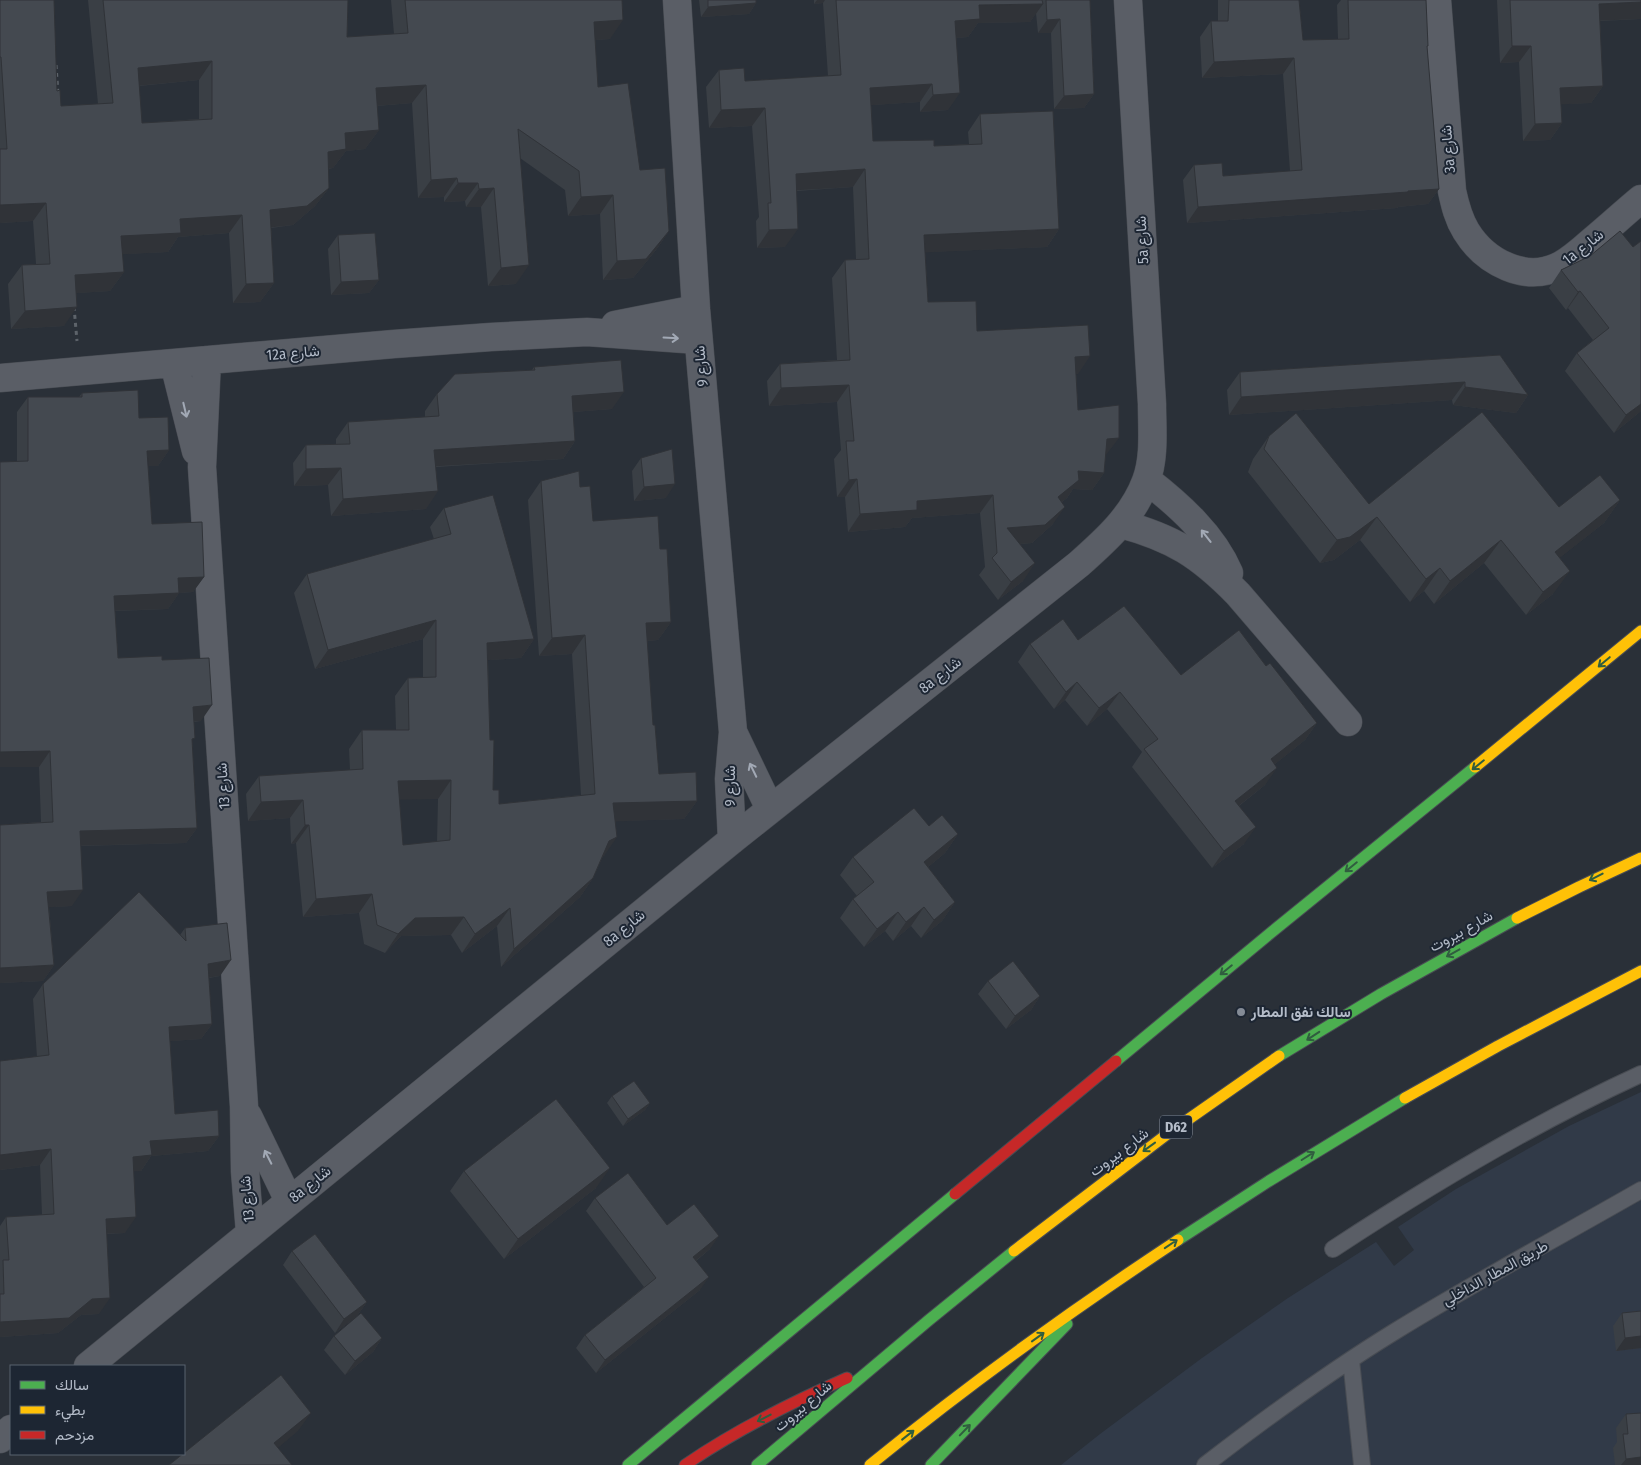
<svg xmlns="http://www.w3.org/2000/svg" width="1641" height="1465" font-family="'Fira Sans Condensed',Vazirmatn,sans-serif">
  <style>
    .airport { fill: #313a48 }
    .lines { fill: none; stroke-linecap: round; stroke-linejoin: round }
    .lane-casing { stroke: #484c53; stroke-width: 18 }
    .street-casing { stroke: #484c53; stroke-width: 29 }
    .fast-casing { stroke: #484c53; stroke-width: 13 }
    .slow-casing { stroke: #484c53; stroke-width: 13 }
    .jam-casing { stroke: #484c53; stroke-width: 13 }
    .path { stroke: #5d636a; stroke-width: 3; stroke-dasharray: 4 4; stroke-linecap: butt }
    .lane { stroke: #5a5e66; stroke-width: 16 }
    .street { stroke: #5a5e66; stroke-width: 28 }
    .fast { stroke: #4caf50; stroke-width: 11 }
    .slow { stroke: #ffc107; stroke-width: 11 }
    .jam { stroke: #c62828; stroke-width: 11 }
    .wall { fill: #3a3f45; fill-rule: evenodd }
    .shaded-wall { fill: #303338 }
    .building { fill: #444950; stroke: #303338; fill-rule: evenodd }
    .oneway { stroke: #a2a9b5 }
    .oneway2 { stroke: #305d3f }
    .poi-dot { fill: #848b96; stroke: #1d2633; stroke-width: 2 }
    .labels { text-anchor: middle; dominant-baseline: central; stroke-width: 4; stroke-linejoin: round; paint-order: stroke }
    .shield { fill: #1d2633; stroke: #878f9c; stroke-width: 1 }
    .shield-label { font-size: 14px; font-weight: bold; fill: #b4bcc9 }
    .street-label { font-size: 15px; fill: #b4bcc9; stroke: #1d2633 }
    .poi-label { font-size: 15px; font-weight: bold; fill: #b4bcc9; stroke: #1d2633; text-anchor: start }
  </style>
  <rect width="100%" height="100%" fill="#2a3038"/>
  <path class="airport" d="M1641,1092V1465H1061L1100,1434L1202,1358L1288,1298L1376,1242L1394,1266L1414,1250L1398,1227L1456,1189L1569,1126Z"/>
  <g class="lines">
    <g class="lane-casing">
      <path id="lane" d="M1333,1249C1432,1184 1534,1123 1641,1074
        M1351,1360L1362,1465
        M1205,1465C1266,1418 1329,1372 1394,1332C1475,1282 1559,1237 1641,1190"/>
    </g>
    <g class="street-casing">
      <path id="street" d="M677,0L696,309L733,732L729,779L732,840
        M1437,0L1452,191C1455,205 1458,218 1466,231C1485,262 1526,284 1561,265C1572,259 1582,250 1591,242C1608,228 1624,213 1641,199
        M615,325L696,309
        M207,360L202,467L244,1106L245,1171L250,1233
        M174,363L196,451
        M0,378L394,344L491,337L587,332L698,340
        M1147,480C1179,505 1213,535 1229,573
        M1121,524C1173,538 1200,555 1238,594L1348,722
        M733,732L770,809
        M248,1116L289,1201
        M88,1366L732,840L1079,564C1106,540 1133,516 1146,481C1155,458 1152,428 1152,404L1128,0
        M0,1439L11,1429"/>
    </g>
    <g class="fast-casing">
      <path id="fast" d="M1279,1056L1381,994L1517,918
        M1116,1061L1273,931L1475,767
        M1178,1240L1269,1181L1405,1098
        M628,1465L955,1194
        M757,1465L929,1320L1014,1251
        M931,1465L1067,1324"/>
    </g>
    <g class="slow-casing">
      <path id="slow" d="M1475,767L1641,631
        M1517,918L1579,887L1641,858
        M1405,1098L1498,1046L1641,971
        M1014,1251L1166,1135L1279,1056
        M870,1465C968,1385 1072,1310 1178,1240"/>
    </g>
    <g class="jam-casing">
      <path id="jam" d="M955,1194L1116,1061
        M685,1465C736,1430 790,1403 847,1378"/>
    </g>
    <path class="path" d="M56,65L58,94
      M74,307L77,341"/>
    <use href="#lane" class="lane"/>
    <use href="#street" class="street"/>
    <use href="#fast" class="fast"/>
    <use href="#slow" class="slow"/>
    <use href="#jam" class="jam"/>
  </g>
  <path class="wall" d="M0,0L57,91L61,106L98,104L88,0H348L347,37L394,34L391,0H622L610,39L595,40L598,87L640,170L669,231L656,250L633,278L603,280L600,214L568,216L565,190L520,158L516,284L488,286L481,207H466L465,201L444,202V197L418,198L412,103L377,106L379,130L365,149L346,151L333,168L328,169L329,188L315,206L293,225L271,228L274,283L260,302L233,303L229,233L178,237L168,252L122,254L124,272L110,291L76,293L64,326L11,329L8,284L22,265L36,264L33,221L0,223ZM199,80V119L142,123L139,86Z
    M699,0H756V3L749,14L701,17Z
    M814,0H1090L1094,94L1084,108L1054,109L1051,33H1038L1036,13L1030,22L978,23L968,37L956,38L948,110L920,112V102L871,105L873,141L934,146L969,144L968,132L980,114L1059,229L1047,247L925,252L928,302L977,331L1078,374H1076L1078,410L1106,455L1105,456L1104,473L1092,490L1073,489L1067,498L1062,502L1053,524L1032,543L1020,544L1023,581L998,600L979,575L985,567L980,513L912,518L905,527L848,532L845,497H837L834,459L841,450L837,402L769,406L767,381L780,364L837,360L832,278L845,260L856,259L853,187L796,191L785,247L757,248L756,221L759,217L752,126L709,128L706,87L719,70L745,81L828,76L823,3L814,4Z
    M1218,0H1299L1303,40L1338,39L1337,5L1341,0H1426L1427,48L1439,189L1428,204L1398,207L1397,208L1187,223L1183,180L1194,165L1223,176L1290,171L1283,74L1202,78L1200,37L1211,21H1218Z
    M1497,0H1641V19L1600,21L1603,86L1591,103L1561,104L1562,123L1550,140L1523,141L1519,62L1500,63Z
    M338,235L379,280L369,293L331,295L328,249Z
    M1641,241V411L1614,433L1565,371L1577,353L1593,340L1568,308L1566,310L1549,288L1561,270L1590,256L1633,247Z
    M1500,355L1528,395L1516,413L1453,405L1452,400L1229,415L1227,390L1240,372Z
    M534,367L612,409L573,412L575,441L563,459L436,467L426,509L331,516L328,485L294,486L293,463L306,445L336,444V439L348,422L425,417V411L437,394L532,370Z
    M82,393L139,418L169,450L158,466H148L152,524L204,577L193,592L179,593L168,609L115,611L118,658L162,660L201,721L194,722L192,742L197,828L186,843L81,846L72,906L49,907L54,965L43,981L0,983V825L41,822L39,767L17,462V412L28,397H79Z
    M1269,436L1369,504L1559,507L1620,500L1604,523L1559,558L1553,594L1526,615L1484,563L1434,604L1424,591L1410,602L1360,540L1334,560L1320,563L1248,472L1253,459Z
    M641,458L666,498L634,501L632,471Z
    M541,481L580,487L593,521L660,549L671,622L658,640L647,641L653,725L659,774L697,801L684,819L615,821L604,856H603L593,878L580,897L501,967L497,926L462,953L451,935L401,936L385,953L364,944L359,913L303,917L296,843L291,844L290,818L248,821L246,794L259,776L350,770L349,749L362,730H396L395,696L408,678L423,677V639L315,669L294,593L307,574L434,539L430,527L444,508L534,639L521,658L488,660L490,740L493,790L499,804L581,795L572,654L539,656L528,500ZM399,799H438L437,842L403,845Z
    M1078,640L1181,675L1266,666L1317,723L1305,740L1275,764L1265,785L1239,806L1244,844L1212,868L1132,767L1142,752L1107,709L1087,726L1065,700L1054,709L1018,662L1030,644Z
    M929,826L958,834L945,853L928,867L955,902L942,921L921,938L911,926L893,941L885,931L864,947L840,918L853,899L857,896L840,875L853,857Z
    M185,928L220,976L209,978L212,1024L201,1039L170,1041L175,1114L219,1136L208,1151L151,1156L141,1171H134L125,1233L107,1234L99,1314L81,1315L58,1333L0,1337V1226L6,1217L42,1215L40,1165L0,1170V1061L37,1057L33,999L43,984L180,935Z
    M988,981L1040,996L1031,1010L1006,1029L978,994Z
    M612,1096L650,1103L645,1110L623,1126L607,1103Z
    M464,1171L596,1188L504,1259L450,1191Z
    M595,1198L667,1225L710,1249L696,1261L700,1290L596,1373L576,1348L585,1335L644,1287L586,1211Z
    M292,1251L367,1302L357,1316L335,1333L283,1265Z
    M1622,1313L1641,1348L1616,1351L1613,1326Z
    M334,1336L382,1338L373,1352L345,1375L324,1350Z
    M1626,1414L1641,1465H1615L1613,1448L1617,1442L1616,1428Z"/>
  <path class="shaded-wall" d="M817,0H825L823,3L814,4Z
    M1641,2V19L1588,21L1599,4Z
    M756,3L749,14L701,17L708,7Z
    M1043,4L1030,22L978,23L968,37L943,39L955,21L979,5Z
    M1060,19L1051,33H1038L1047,20Z
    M623,20L610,39L581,41L594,22Z
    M1512,46H1531L1519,62L1500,63Z
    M1294,58L1283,74L1202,78L1214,62Z
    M212,61L199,80L125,87L138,68Z
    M932,84L920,102L858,106L870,88Z
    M426,85L412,103L362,107L376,88Z
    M1603,86L1591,103L1548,105L1560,88Z
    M960,93L948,110L920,112L933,95Z
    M1094,94L1084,108L1054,109L1064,96Z
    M765,108L752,126L709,128L721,110Z
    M1562,123L1550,140L1523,141L1535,124Z
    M379,130L365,149L346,151L333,168L315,170L328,152L345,133Z
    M865,169L853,187L783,191L796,174Z
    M457,178L444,197L418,198L431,180Z
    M458,183H478L465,201L444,202Z
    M329,188L315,206L293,225L256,229L270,210Z
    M494,188L481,207H466L479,189Z
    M1439,189L1428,204L1398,207L1397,208L1187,223L1198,207Z
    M613,195L600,214L568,216L581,197Z
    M46,203L33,221L0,223V205Z
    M242,215L229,233L178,237L168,252L108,255L121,236L180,219Z
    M798,229L785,247L757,248L769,230Z
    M1059,229L1047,247L912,253L924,235Z
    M669,231L656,250L633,278L603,280L617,261Z
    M529,265L516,284L488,286L501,268Z
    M124,272L110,291L62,294L75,275Z
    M379,280L369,293L331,295L341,282Z
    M274,283L260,302L233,303L246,284Z
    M1580,291L1568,308L1566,310L1578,292Z
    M77,307L64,326L11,329L25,311Z
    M1090,356L1078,374L1062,375L1075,357Z
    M1465,382L1452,400L1229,415L1241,397Z
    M849,385L837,402L769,406L781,388Z
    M1465,387L1528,395L1516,413L1453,405Z
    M624,392L612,409L560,413L572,396Z
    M1641,404V411L1614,433L1626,415Z
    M1119,438L1106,455L1094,457L1107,439Z
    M575,441L563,459L422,467L434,450Z
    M169,450L158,466H136L147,451Z
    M341,468L328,485L294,486L306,469Z
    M1078,471L1104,473L1092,490L1073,489L1067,498L1046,514L1058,497Z
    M857,479L845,497H837L849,480Z
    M675,484L666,498L634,501L644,487Z
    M438,491L426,509L331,516L343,499Z
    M993,495L980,513L912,518L905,527L848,532L860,514L917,501Z
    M1620,500L1604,523L1538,575L1555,552Z
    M1065,507L1053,524L1032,543L997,546L1007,528Z
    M1377,517L1360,540L1334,560L1320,563L1337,540Z
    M1501,540L1484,563L1434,604L1450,581Z
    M1035,563L1023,581L998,600L1011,582Z
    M1440,568L1424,591L1410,602L1426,579Z
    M1570,571L1553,594L1526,615L1543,592Z
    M204,577L193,592L179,593L168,609L104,611L114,596L178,578Z
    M436,620L423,639L315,669L328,650Z
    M671,622L658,640L633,642L646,623Z
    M585,635L572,654L539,656L552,638Z
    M534,639L521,658L474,661L487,643Z
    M1077,682L1065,700L1054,709L1066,692Z
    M1120,692L1107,709L1087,726L1099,708Z
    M212,705L201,721L182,722L193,707Z
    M1317,723L1305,740L1259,777L1271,759Z
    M50,751L39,767H0V752Z
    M1277,768L1265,785L1223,818L1235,801Z
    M451,780L438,799L385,800L398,781Z
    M303,800L290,818L248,821L261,802Z
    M697,801L684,819L600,822L613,803Z
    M305,825H309L296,843L291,844Z
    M1256,827L1244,844L1212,868L1224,851Z
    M197,828L186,843L69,846L80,831Z
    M958,834L945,853L911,881L924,862Z
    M617,837L604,856L596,859L609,841Z
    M593,878L580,897L501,967L514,949Z
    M83,890L72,906L36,908L47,892Z
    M372,894L359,913L303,917L316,899Z
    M955,902L942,921L921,938L934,920Z
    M924,907L911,926L893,941L906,922Z
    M510,908L497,926L462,953L475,934Z
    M898,912L885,931L864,947L877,929Z
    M464,917L451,935L401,936L385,953L398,934L415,918Z
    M231,960L220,976L197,979L208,964Z
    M54,965L43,981L0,983V968Z
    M1040,996L1031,1010L1006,1029L1015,1016Z
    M212,1024L201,1039L158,1042L169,1027Z
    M650,1103L645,1110L623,1126L628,1119Z
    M219,1136L208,1151L151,1156L141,1171L122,1172L133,1157L150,1141Z
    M51,1149L40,1165L0,1170V1155Z
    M610,1168L596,1188L504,1259L518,1239Z
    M136,1217L125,1233L96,1234L106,1219Z
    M719,1236L710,1249L684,1270L693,1257Z
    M709,1277L700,1290L596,1373L605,1360Z
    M110,1298L99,1314L81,1315L58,1333L0,1337V1322L92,1299Z
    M367,1302L357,1316L335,1333L344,1319Z
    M1641,1336V1348L1616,1351L1625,1338Z
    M382,1338L373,1352L345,1375L355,1361Z
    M311,1413L298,1431L261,1462L274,1443Z
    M1641,1457V1465H1621L1626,1459Z"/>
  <path class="building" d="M0,0H54L57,91L60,90L61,106L113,103L103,0H348L347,37L408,33L405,0H622L623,20L594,22L598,87L628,83L640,170L665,168L669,231L646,259L617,261L613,195L581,197L579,171L518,129L529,265L501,268L494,188L479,189L478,183H458L457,178L431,180L426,85L376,88L379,130L345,133L346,149L328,152L329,188L307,206L270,210L274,283L246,284L242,215L180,219L181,233L121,236L124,272L75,275L77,307L25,311L22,265L50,264L46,203L0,205V149H7L1,57H0ZM212,61V119L142,123L138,68Z
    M708,0H756V3L708,7Z
    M836,0H1042L1043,4L979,5L980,19L955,21L960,93L933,95L932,84L870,88L873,141L934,140V146L982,144L980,114L1053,111L1059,229L924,235L928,302L976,301L977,331L1088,325L1090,356L1075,357L1078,410L1119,405V438L1107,439L1104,473L1078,471L1079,480L1058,497L1065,507L1045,525L1007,528L1035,563L1011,582L992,558L997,553L993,495L917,501V510L860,514L857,479L849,480L846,441H854L849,385L781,388L780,364L850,360L845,260L869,259L865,169L796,174L798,229L769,230L768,203H771L765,108L721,110L719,70L744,68L745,81L841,75Z
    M1046,0H1090L1094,94L1064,96L1060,19L1047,20Z
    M1229,0H1299L1303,40L1349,39L1348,0H1426L1428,46H1427L1439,189L1408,191V192L1198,207L1194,165L1222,163L1223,176L1302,170L1294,58L1214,62L1211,21H1228Z
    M1510,0H1641V2L1599,4L1603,86L1560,88L1562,123L1535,124L1531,46H1512Z
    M1620,231L1633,247L1641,241V404L1626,415L1577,353L1609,328L1580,291L1578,292L1561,270L1590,256Z
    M375,233L379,280L341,282L338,235Z
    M1500,355L1528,395L1465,387V382L1241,397L1240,372Z
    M621,360L624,392L572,396L575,441L434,450L438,491L343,499L341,468L306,469V445L350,444L348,422L439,416L437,394L455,374L535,370L534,367Z
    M138,390L139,418L168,417L169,450L147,451L152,524L202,522L204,577L178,578L179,593L114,596L118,658L162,656V660L209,658L212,705L193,707L195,738L192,739L197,828L80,831L83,890L47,892L54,965L0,968V825L53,822L50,751L0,752V462L28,461V397H82V393Z
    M1482,412L1559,507L1600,475L1620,500L1555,552L1570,571L1543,592L1501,540L1450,581L1440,568L1426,579L1377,517L1350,537L1337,540L1264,449L1269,436L1296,413L1369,504Z
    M672,449L675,484L644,487L641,458Z
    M579,471L580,487L590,486L593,521L658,516L660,549H667L671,622L646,623L653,725H655L659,774L696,772L697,801L613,803L617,837L609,841L593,878L514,949L510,908L475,934L464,917L415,918L398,934L377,925L372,894L316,899L309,825H305L303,800L261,802L259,776L363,769L362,730H409L408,678L436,677V620L328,650L307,574L451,534L444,508L493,495L534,639L487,643L490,740H494L493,790H499V804L595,794L585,635L552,638L541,481ZM451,780L450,840L403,845L398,781Z
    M1124,606L1181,675L1239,630L1266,666L1270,663L1317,723L1271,759L1277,768L1235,801L1256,827L1224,851L1144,749L1158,739L1120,692L1099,708L1077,682L1066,692L1030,644L1063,619L1078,640Z
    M914,808L929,826L942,815L958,834L924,862L955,902L934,920L924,907L906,922L898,912L877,929L853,899L874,882L853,857Z
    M139,892L186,941L185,928L227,923L231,960L208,964L212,1024L169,1027L175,1114L218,1110L219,1136L150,1141L152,1155L133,1157L136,1217L106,1219L110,1298L92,1299L69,1318L0,1322V1294H4L3,1260H9L6,1217L54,1214L51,1149L0,1155V1061L49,1055L43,984Z
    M1013,961L1040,996L1015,1016L988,981Z
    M634,1081L650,1103L628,1119L612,1096Z
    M556,1099L610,1168L518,1239L464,1171Z
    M628,1173L667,1225L694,1204L719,1236L693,1257L709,1277L605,1360L585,1335L656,1278L595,1198Z
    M315,1234L367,1302L344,1319L292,1251Z
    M1641,1311V1336L1625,1338L1622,1313Z
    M361,1313L382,1338L355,1361L334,1336Z
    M281,1375L311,1413L274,1443L292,1465H169Z
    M1641,1413V1457L1626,1459L1623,1434H1628L1626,1414Z"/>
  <defs><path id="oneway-shaft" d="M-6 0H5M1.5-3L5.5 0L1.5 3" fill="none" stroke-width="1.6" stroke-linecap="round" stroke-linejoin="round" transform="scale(1.25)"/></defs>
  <g class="oneway">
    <use href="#oneway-shaft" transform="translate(671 338) rotate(3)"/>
    <use href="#oneway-shaft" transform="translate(185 410) rotate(77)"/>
    <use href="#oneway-shaft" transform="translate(1206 536) rotate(-128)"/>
    <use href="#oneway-shaft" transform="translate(753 770) rotate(-116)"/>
    <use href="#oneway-shaft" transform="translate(268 1157) rotate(-117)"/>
  </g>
  <g class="oneway2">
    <use href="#oneway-shaft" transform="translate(1604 662) rotate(140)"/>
    <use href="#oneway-shaft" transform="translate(1478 765) rotate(141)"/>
    <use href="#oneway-shaft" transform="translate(1351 867) rotate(141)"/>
    <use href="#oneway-shaft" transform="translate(1596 877) rotate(153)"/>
    <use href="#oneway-shaft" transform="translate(1453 953) rotate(151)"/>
    <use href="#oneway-shaft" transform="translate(1226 970) rotate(141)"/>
    <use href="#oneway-shaft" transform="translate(1313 1036) rotate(147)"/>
    <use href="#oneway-shaft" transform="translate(1149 1147) rotate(144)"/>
    <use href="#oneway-shaft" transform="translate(1308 1156) rotate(-32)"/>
    <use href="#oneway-shaft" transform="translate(1171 1244) rotate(-34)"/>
    <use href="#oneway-shaft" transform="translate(1038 1337) rotate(-36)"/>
    <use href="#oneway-shaft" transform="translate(764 1418) rotate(153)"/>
    <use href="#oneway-shaft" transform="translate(965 1430) rotate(-46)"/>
    <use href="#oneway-shaft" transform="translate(908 1435) rotate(-38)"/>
  </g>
  <circle class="poi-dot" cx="1241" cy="1012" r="5"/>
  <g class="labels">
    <rect class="shield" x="1160" y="1115.5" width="32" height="23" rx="4"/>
    <g class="shield-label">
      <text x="1176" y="1127">D62</text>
    </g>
    <g class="street-label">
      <text transform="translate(1448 149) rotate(-95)">3a شارع</text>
      <text transform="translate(1142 240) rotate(-93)">5a شارع</text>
      <text transform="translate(1583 247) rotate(-38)">1a شارع</text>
      <text transform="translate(293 353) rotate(-5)">12a شارع</text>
      <text transform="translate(701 366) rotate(-95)">شارع 9</text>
      <text transform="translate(940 675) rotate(-38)">8a شارع</text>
      <text transform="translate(223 786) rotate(-94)">شارع 13</text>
      <text transform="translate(730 786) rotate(-90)">شارع 9</text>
      <text transform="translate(624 928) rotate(-39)">8a شارع</text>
      <text transform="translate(1461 931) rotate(-29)">شارع بيروت</text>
      <text transform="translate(1119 1152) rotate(-37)">شارع بيروت</text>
      <text transform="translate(310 1184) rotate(-39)">8a شارع</text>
      <text transform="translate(247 1199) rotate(-95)">شارع 13</text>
      <text transform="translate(1495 1273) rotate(-29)">طريق المطار الداخلي</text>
      <text transform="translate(803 1406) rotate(-40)">شارع بيروت</text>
    </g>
    <g class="poi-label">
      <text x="1251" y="1012">سالك نفق المطار</text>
    </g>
  </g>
  <rect x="10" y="1365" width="175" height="90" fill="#1d2633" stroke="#59626f"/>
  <rect x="20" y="1381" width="25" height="8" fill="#4caf50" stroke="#59626f"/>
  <text x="55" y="1390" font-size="15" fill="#b4bcc9">سالك</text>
  <rect x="20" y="1406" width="25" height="8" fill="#ffc107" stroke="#59626f"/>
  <text x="55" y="1415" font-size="15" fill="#b4bcc9">بطيء</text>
  <rect x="20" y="1431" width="25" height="8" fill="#c62828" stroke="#59626f"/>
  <text x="55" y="1440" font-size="15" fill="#b4bcc9">مزدحم</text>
</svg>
